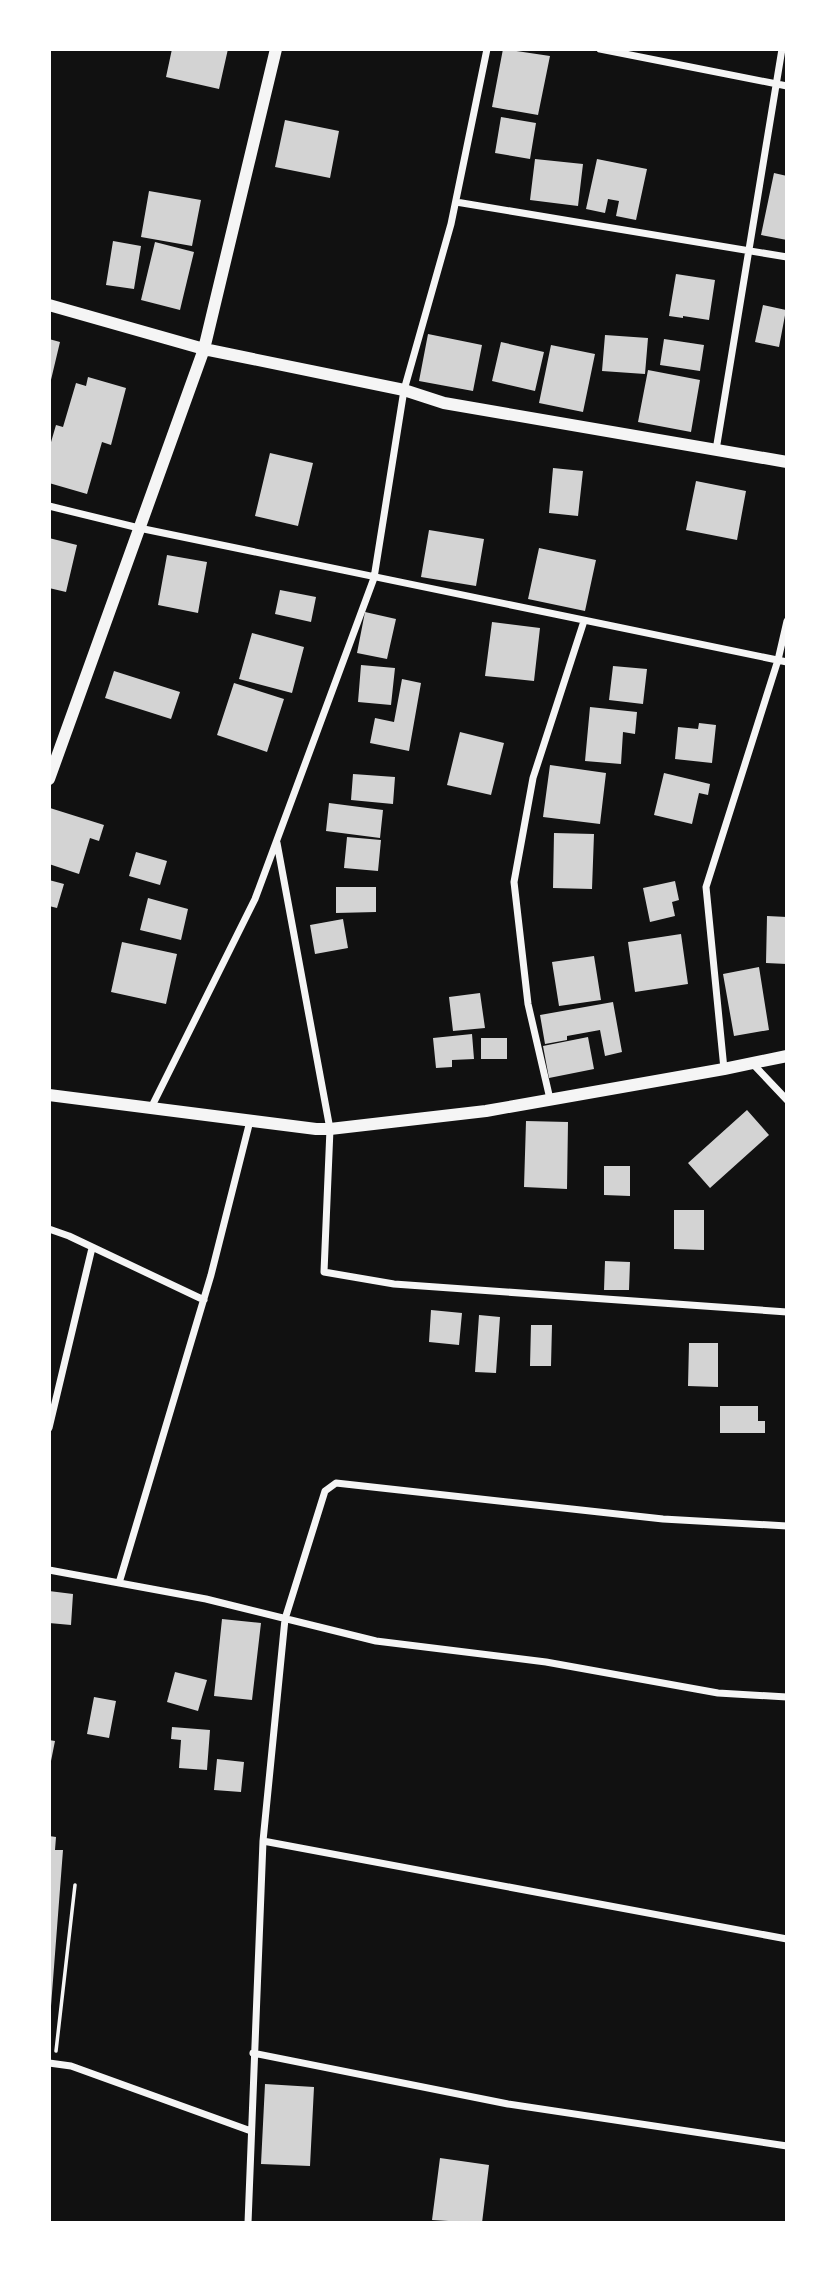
<svg xmlns="http://www.w3.org/2000/svg" width="836" height="2272" font-family="'Fira Sans Condensed',sans-serif">
  <style>
    .building { fill: #d3d3d3 }
    .lines { fill: none; stroke-linecap: round; stroke-linejoin: round }
    .path { stroke: #f5f5f5; stroke-width: 3.5 }
    .minor { stroke: #f5f5f5; stroke-width: 7 }
    .tertiary { stroke: #f5f5f5; stroke-width: 12 }
  </style>
  <rect width="100%" height="100%" fill="#111"/>
  <path class="building" d="M172,49H228L219,89L166,77Z
    M503,49L550,56L538,115L492,107Z
    M501,117L536,123L530,159L495,153Z
    M285,120L339,131L330,178L275,167Z
    M535,159L583,164L578,206L530,200Z
    M597,159L647,169L636,220L616,216L619,201L608,199L605,213L586,209Z
    M774,173L787,176V240L761,235Z
    M149,191L201,200L192,246L141,237Z
    M113,241L141,246L134,289L106,285Z
    M155,242L194,252L180,310L141,300Z
    M676,274L715,280L709,320L683,316V318L669,316Z
    M763,305L786,310L779,347L755,342Z
    M428,334L482,345L473,391L419,381Z
    M605,335L648,338L645,374L602,371Z
    M49,339L60,342L50,384H49Z
    M664,339L704,345L700,371L660,365Z
    M501,342L544,352L535,391L492,381Z
    M551,345L595,354L583,412L539,403Z
    M648,370L700,380L691,432L638,422Z
    M88,377L126,388L111,445L102,442L87,494L49,483V449L56,425L63,427L76,383L86,386Z
    M270,453L313,463L298,526L255,516Z
    M553,468L583,471L578,516L549,513Z
    M696,481L746,491L737,540L686,530Z
    M429,530L484,539L476,586L421,577Z
    M49,538L77,545L66,592L49,588Z
    M539,548L596,560L585,611L528,599Z
    M167,555L207,562L198,613L158,605Z
    M280,590L316,597L311,622L275,614Z
    M365,612L396,619L387,659L357,653Z
    M492,622L540,628L534,681L485,676Z
    M252,633L304,647L292,693L239,679Z
    M361,665L395,668L391,705L358,702Z
    M613,666L647,669L643,704L609,700Z
    M114,671L180,692L171,719L105,698Z
    M402,679L421,683L409,751L370,743L375,718L394,722Z
    M234,683L284,699L267,752L217,735Z
    M590,707L637,712L635,734L623,732L621,764L585,761Z
    M699,723L716,725L712,763L675,759L678,727L698,729Z
    M460,732L504,743L491,795L447,785Z
    M550,765L606,773L600,824L543,817Z
    M664,773L710,784L708,795L699,793L692,824L654,815Z
    M353,774L395,777L393,804L351,800Z
    M329,803L383,810L380,838L326,831Z
    M50,808L104,825L99,841L90,838L79,874L49,864Z
    M554,833L594,834L592,889L553,888Z
    M347,837L381,840L378,871L344,868Z
    M136,852L167,861L160,885L129,876Z
    M49,880L64,884L57,908L49,906Z
    M675,881L679,900L672,902L675,916L650,922L643,888Z
    M336,887H376V912L336,913Z
    M148,898L188,909L181,940L140,930Z
    M767,916L787,917V964L766,963Z
    M343,919L348,948L315,954L310,925Z
    M681,934L688,984L635,992L628,942Z
    M122,942L177,954L166,1004L111,992Z
    M594,956L601,1000L559,1006L552,962Z
    M759,967L769,1030L734,1036L723,974Z
    M480,993L485,1028L453,1031L449,997Z
    M613,1002L622,1052L605,1056L600,1030L567,1036V1040L545,1044L540,1015Z
    M472,1034L474,1059L452,1060V1067L436,1068L433,1038Z
    M588,1037L594,1069L549,1078L543,1046Z
    M481,1038H507V1059H481Z
    M747,1110L769,1135L710,1188L688,1163Z
    M526,1121L568,1122L567,1189L524,1187Z
    M604,1166H630V1196L604,1195Z
    M674,1210H704V1250L674,1249Z
    M605,1261L630,1262L629,1290H604Z
    M431,1310L462,1313L459,1345L429,1342Z
    M479,1315L500,1317L496,1373L475,1372Z
    M531,1325H552L551,1366H530Z
    M689,1343H718V1387L688,1386Z
    M720,1406H758V1421H765V1433H720Z
    M49,1591L73,1594L71,1625L49,1623Z
    M222,1619L261,1623L252,1700L214,1696Z
    M175,1672L207,1680L198,1711L167,1702Z
    M94,1697L116,1701L109,1738L87,1734Z
    M172,1727L210,1730L207,1770L179,1768L181,1740L171,1739Z
    M49,1740L55,1741L50,1766H49Z
    M217,1759L244,1762L241,1792L214,1790Z
    M49,1836L56,1837L55,1850H63L51,2006H49Z
    M265,2084L314,2087L310,2166L261,2164Z
    M440,2158L489,2165L482,2223L432,2220Z"/>
  <g class="lines">
    <path class="path" d="M56,2051L75,1885"/>
    <path class="minor" d="M600,49L787,86
      M456,202L787,257
      M716,450L782,49
      M49,506L139,528L787,662
      M277,843L330,1129L324,1272L394,1284L787,1312
      M753,1064L787,1100
      M724,1069L706,887L778,660L787,621
      M550,1099L528,1004L514,882L533,778L584,621
      M151,1108L255,899L374,578L404,390L451,224L487,49
      M49,1229L69,1236L204,1300
      M49,1428L92,1248
      M49,1570L206,1599L376,1641L546,1662L718,1693L787,1697
      M119,1583L211,1275L250,1121
      M263,1841L787,1939
      M253,2053L508,2104L787,2146
      M49,2063L71,2066L251,2131
      M248,2223L263,1841L285,1619L325,1491L336,1483L663,1519L787,1526"/>
    <path class="tertiary" d="M49,305L204,349L404,390L444,403L787,462
      M49,779L204,349L276,49
      M49,1095L316,1129H330L486,1111L724,1069L787,1056"/>
  </g>
  <rect width="836" height="2272" fill="none" stroke="#ffffff" stroke-width="102"/>
</svg>
